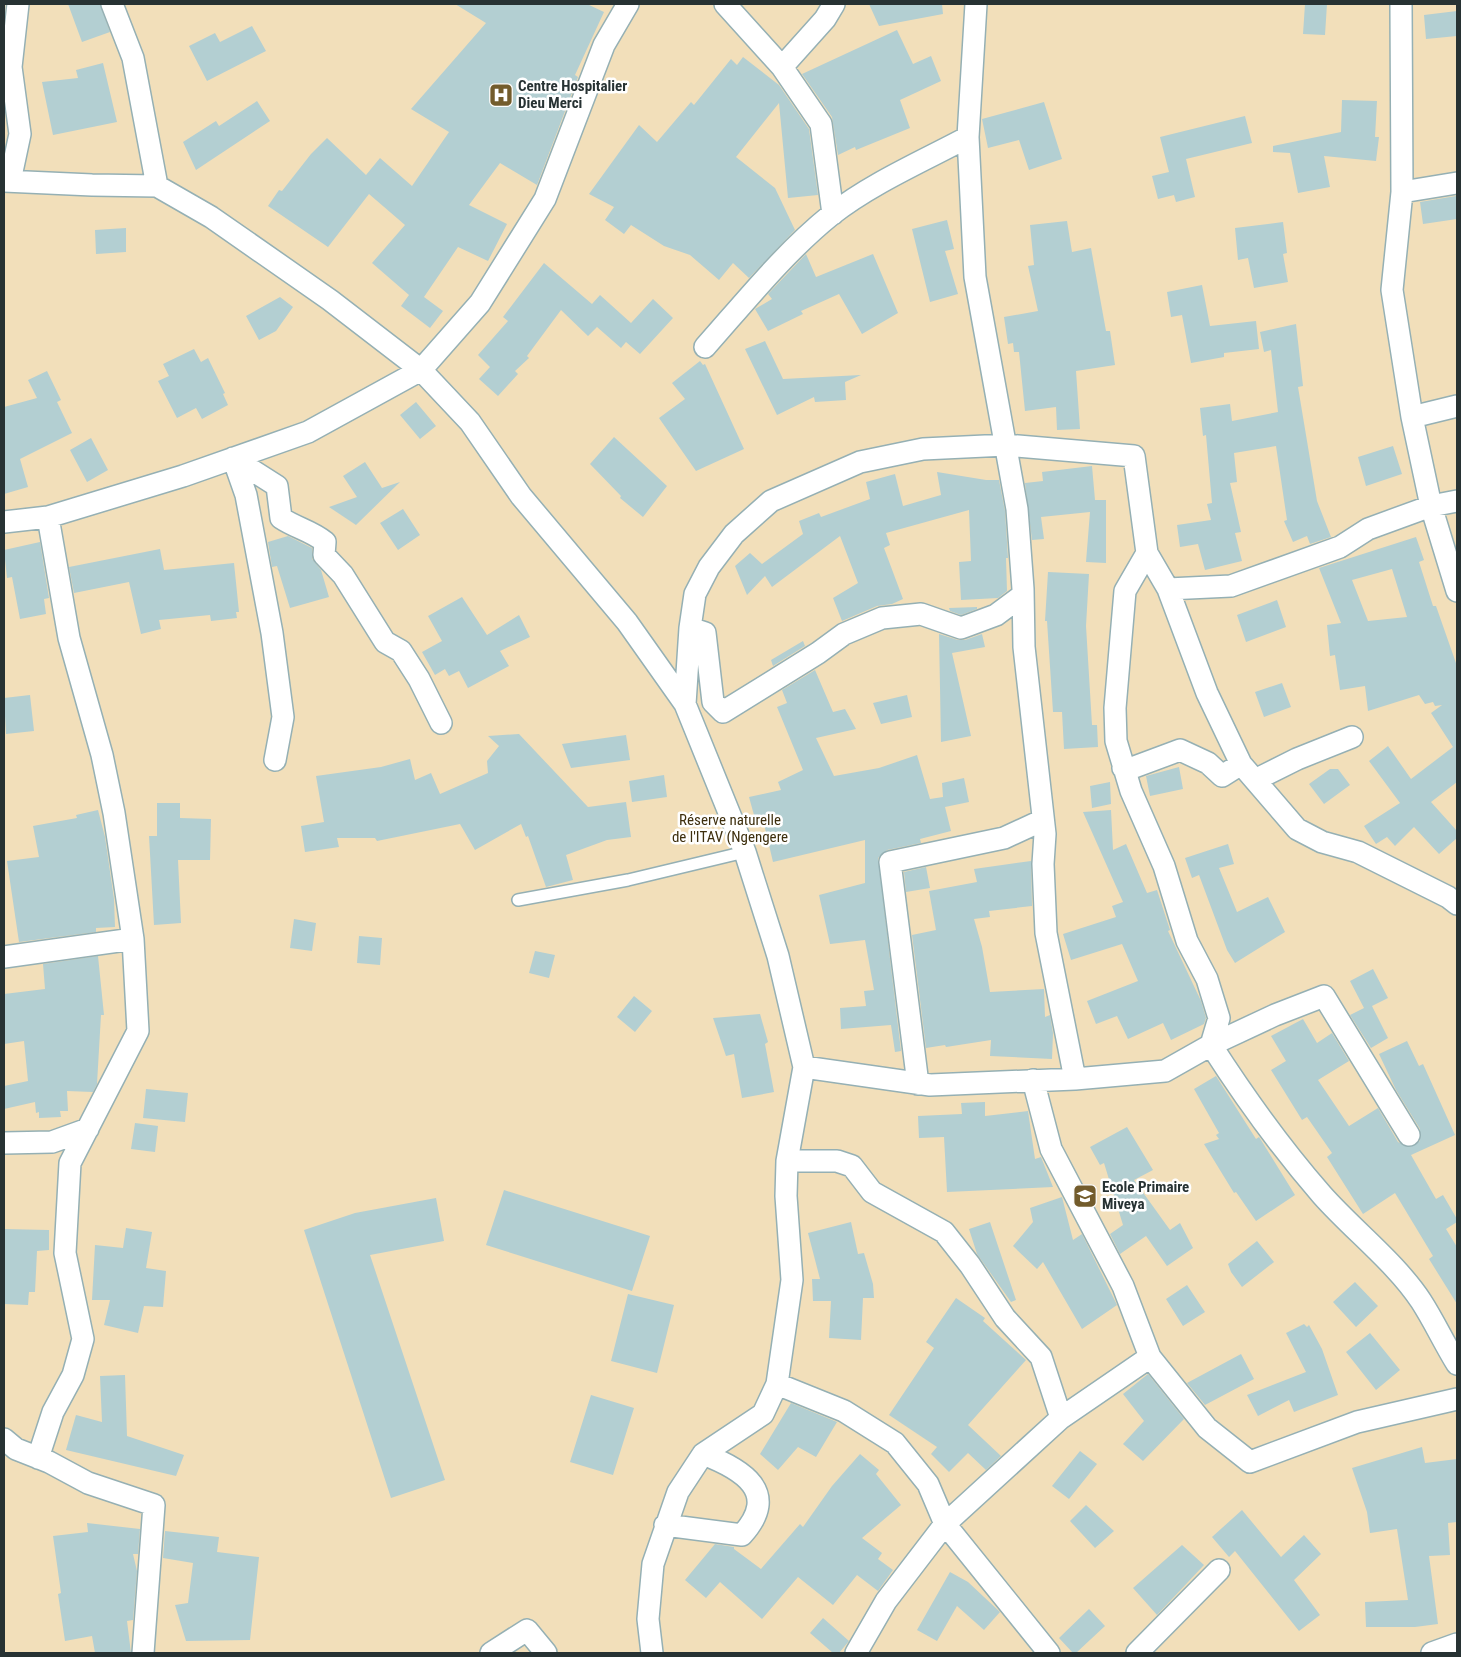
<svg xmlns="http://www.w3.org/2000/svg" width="1461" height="1657" font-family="'Roboto Condensed',sans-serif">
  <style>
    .green { fill: #f2dfba }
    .building { fill: #b3cfd2; fill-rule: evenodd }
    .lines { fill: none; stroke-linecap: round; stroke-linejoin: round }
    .service-casing { stroke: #95b0b4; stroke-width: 14 }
    .minor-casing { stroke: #95b0b4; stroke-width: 24 }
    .service { stroke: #fff; stroke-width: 11 }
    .minor { stroke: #fff; stroke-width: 21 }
    .labels { text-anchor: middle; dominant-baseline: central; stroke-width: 5; stroke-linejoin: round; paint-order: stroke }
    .poi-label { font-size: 15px; font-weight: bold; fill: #273233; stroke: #fff; text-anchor: start }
    .park-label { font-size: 15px; fill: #3e2f0e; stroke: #fff }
  </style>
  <rect width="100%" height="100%" fill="#defcff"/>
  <path class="green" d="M4,4H1457V1653H4Z"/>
  <path class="building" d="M68,4H100L110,32L82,42Z
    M455,4H587L604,12L575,75L578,77L537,185L500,163L469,205L507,224L488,261L458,247L424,297L443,311L430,328L401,306L409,295L372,263L405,225L369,194L328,247L268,206L279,190L282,191L311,154L327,138L366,175L380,158L412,186L449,132L411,109L486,23Z
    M869,4H942L943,14L879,26Z
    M1305,4H1327L1325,35L1303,34Z
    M1457,11V36L1426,39L1424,15Z
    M252,26L266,51L207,81L189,46L215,33L220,42Z
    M897,30L913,64L931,56L941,81L900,100L910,128L856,150L855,147L838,155L832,117L802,74Z
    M743,57L779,85L809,129L818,195L788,198L779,103L736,157L775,188L795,230L749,278L733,263L719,280L690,255L664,246L631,225L624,234L605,220L614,207L589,194L639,125L657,142L691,102L694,105L731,59L737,65Z
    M103,63L117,122L53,135L42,82L78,78L76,70Z
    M1342,100L1377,101L1375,137H1379L1376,161L1324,156L1330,187L1298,193L1290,153L1273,152V146L1341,132Z
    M257,101L270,121L196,170L183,142L216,121L219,126Z
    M1044,102L1062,159L1029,170L1019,140L988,148L982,119Z
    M1245,116L1252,143L1186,159L1195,197L1176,202L1174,195L1158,199L1152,176L1169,172L1160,137Z
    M1456,196L1457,219L1423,224L1420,202Z
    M947,220L954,249L945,251L958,294L930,302L912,229Z
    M1067,221L1072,252L1091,248L1106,331H1110L1115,365L1076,371L1080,429L1057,430L1056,407L1025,411L1019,352H1014L1013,343L1008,344L1004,317L1038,311L1028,266L1034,265L1030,225Z
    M1283,222L1287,253L1283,254L1288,282L1254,288L1248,258L1238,260L1235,228Z
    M126,228V252L96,254L95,230Z
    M806,254L816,277L873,254L898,313L862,334L839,294L801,311L803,314L768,331L755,309L772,299L768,294Z
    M544,263L592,304L600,295L631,323L653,299L673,318L640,354L626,342L621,348L597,327L588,336L561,310L527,356L529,358L515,371L518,374L498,396L479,379L490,367L478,355L508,321L503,317Z
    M1202,285L1210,326L1256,321L1259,349L1224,353V357L1191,363L1182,315L1171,317L1167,292Z
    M280,297L293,307L276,331L259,340L246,316Z
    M1296,324L1303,386L1298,387L1317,501L1331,537L1310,544L1307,536L1293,542L1284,521L1287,520L1276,446L1234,453L1237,482L1230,483L1241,532L1235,533L1242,561L1205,570L1198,544L1180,547L1177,525L1211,520L1207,504L1212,503L1206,435L1203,436L1200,408L1230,404L1232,421L1278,412L1271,350L1264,352L1260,332Z
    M765,341L783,379L861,375L845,382L846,400L815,402L814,397L777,415L745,349Z
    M194,349L201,362L208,358L225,393L223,394L228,405L202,419L196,408L177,418L158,381L169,376L163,364Z
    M700,361L703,365L705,364L744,449L696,471L659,418L685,399L672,383Z
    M47,371L61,400L57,402L72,433L20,459L28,487L4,494V407L37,398L28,380Z
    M416,402L436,426L420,439L400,415Z
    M614,437L667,486L643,517L620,498L621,496L590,464Z
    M91,438L108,470L87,482L70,450Z
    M1393,446L1402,474L1366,486L1358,457Z
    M365,462L382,488L400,482L356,525L329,507L357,497L343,476Z
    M1092,466L1095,500H1106V563L1086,562L1090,512L1041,517L1044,539L1032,540L1025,483L1043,481L1042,472Z
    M937,472L986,480H999L1005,511L1008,558H1006L1007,591L998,598L961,600L959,562L971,561L969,510L886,533L890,545L884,548L903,599L892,604L877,606L842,621L833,598L858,583L840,536L772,587L765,576L747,595L735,566L750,553L762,564L803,534L799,521L819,513L821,517L870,499L866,482L895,474L903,506L941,495Z
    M403,509L420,535L398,550L380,523Z
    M288,536L312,548V559L321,570L329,597L290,608L277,566L272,567L268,542Z
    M1416,537L1424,560L1419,562L1433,606H1436L1457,666V782L1431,802L1457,831V838L1439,854L1414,827L1395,846L1387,837L1376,844L1364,826L1400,803L1369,761L1388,746L1411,779L1453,747L1431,713L1442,705L1435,706L1433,702L1425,704L1419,695L1368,711L1365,686L1340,690L1335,655L1330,656L1327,625L1341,623L1319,568ZM1392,569L1407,617L1368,621L1352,580Z
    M40,542L49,598L44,599L46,614L20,619L12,577L7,578L4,550Z
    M160,549L164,570L234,563L239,612H236L237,618L211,621L210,615L159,620L161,629L141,634L129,582L74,593L69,567Z
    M1048,572L1089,574L1086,626L1092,725H1097L1098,747L1064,749L1062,712H1053L1047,621H1045Z
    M462,597L487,635L519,615L530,637L500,651L509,666L468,688L459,671L449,676L445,669L435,675L422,652L442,641L428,616Z
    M1277,600L1286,627L1246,642L1237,615Z
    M977,607V609L961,615L950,611L949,608Z
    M939,634L958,640H965L982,634L985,647L952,653L971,736L941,742Z
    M803,641L805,646L773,666L771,660Z
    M815,670L833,712L845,709L856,729L816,738L834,776L879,768L917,755L930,799L943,797L942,783L964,778L969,802L945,807L951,831L920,839L921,843L887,850L878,858L901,1051L895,1052L891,1025L841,1029L840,1008L866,1006L864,991L874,990L865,940L830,944L819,895L865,883V840L773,862L764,824L757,826L749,797L781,790L778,782L803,770L777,707L787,703L782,690Z
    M1282,683L1291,707L1264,717L1255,692Z
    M30,695L34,731L6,734L4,698Z
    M907,695L912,717L881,724L873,703Z
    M519,734L588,807L626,802L631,837L607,840L566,855L573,880L546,887L528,836L526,837L521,824L475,850L460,824L377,841L375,838H337L339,847L305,852L301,826L324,822L316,776L381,767L410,759L415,780L431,773L440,794L488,773L487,761L499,746L488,736Z
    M626,735L630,760L571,768L562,744Z
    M1179,767L1183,789L1150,796L1146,776Z
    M1330,769H1338L1350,785L1324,804L1309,784Z
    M664,775L667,797L632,802L629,781Z
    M1110,782L1111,804L1092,808L1090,786Z
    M157,803H180V818L211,819L210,860H178L181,923L154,925L149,836H157Z
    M98,810L105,837L114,899L115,927L96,928V932L19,942L7,861L39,857L33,826L77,818L76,815Z
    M1111,810L1113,850L1126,844L1147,893L1157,890L1170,930L1168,931L1201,1001L1206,1018L1204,1024L1171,1040L1163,1023L1128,1039L1117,1016L1096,1024L1087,1001L1138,981L1122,944L1071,960L1063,934L1116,917L1112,906L1123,902L1083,812Z
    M1228,844L1234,864L1219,868L1237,912L1268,897L1285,932L1235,963L1227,950L1199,875L1192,878L1185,858Z
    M1031,861L1032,906L989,911L990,917L974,919L982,947L990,992L1044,989L1045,1017L1050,1015L1053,1033L1052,1059L990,1056L991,1040L946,1047L945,1045L926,1048L912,935L936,930L929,891L977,882L974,869Z
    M926,867L930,888L906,892L904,872Z
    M294,919L316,923L312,951L290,948Z
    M359,936L382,938L380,965L357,963Z
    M535,951L555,955L549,978L529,973Z
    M98,956L104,1015H101L97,1084L93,1092L67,1091L68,1111H60L61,1117L39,1118V1112L36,1113L35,1102L4,1109V1086L28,1081L24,1041L4,1044V994L45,989L43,964Z
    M1373,969L1388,998L1372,1006L1388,1038L1371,1048L1350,1015L1364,1008L1350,981Z
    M634,996L652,1011L635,1032L617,1017Z
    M760,1014L768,1042L765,1044L774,1092L742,1098L734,1054L726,1056L713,1018Z
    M1303,1019L1317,1043L1332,1033L1349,1061L1318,1080L1349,1126L1378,1108L1398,1142L1409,1147L1420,1141V1129L1396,1090L1379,1054L1407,1041L1419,1066L1423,1064L1455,1135L1411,1155L1436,1199L1443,1195L1457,1219V1222L1446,1229L1457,1247V1304L1429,1259L1433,1256L1395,1193L1363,1214L1327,1157L1332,1153L1307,1117L1302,1120L1271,1070L1286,1061L1271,1036Z
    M1216,1076L1256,1139L1259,1137L1261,1140L1295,1195L1256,1221L1236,1192L1234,1193L1204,1144L1219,1139L1216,1135L1219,1133L1194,1089Z
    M146,1089L188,1093L185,1122L143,1118Z
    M985,1102V1116L1028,1111L1035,1159L1041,1157L1053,1187L947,1192L944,1137L919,1138L918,1116L962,1114L961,1103Z
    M135,1123L158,1126L155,1152L131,1149Z
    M1127,1127L1153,1170L1134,1180L1170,1230L1180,1223L1193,1248L1167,1266L1146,1236L1120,1254L1110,1234L1123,1225L1104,1163L1100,1165L1090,1147Z
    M504,1190L650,1236L632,1291L486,1245Z
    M1062,1197L1073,1240L1082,1234L1117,1305L1082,1329L1043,1262L1037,1269L1013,1246L1033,1222L1030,1208Z
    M436,1198L444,1241L370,1255L445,1480L391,1498L304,1230L355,1213Z
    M851,1222L858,1254L864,1253L873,1284L874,1298H863L861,1340L829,1338L831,1301H813L812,1279H820L808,1233Z
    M990,1222L1016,1300L1011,1302L977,1254L969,1229Z
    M126,1228L152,1232L146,1268L166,1271L163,1307L144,1306L138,1333L104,1325L110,1300H92L95,1245L123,1248Z
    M4,1229L49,1230V1250L37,1251L35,1292H29L28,1305L4,1304Z
    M1257,1241L1274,1262L1242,1287L1231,1272L1228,1264Z
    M1355,1282L1378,1306L1356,1327L1333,1302Z
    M1187,1285L1205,1312L1183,1326L1166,1299Z
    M628,1294L674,1305L657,1373L611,1361Z
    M956,1298L985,1318L983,1321L1026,1360L968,1425L1001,1456L986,1470L968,1453L949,1472L931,1454L937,1447L889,1415L934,1348L926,1342Z
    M1304,1324L1307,1327L1309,1325L1322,1349L1338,1395L1294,1412L1289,1400L1258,1416L1247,1395L1306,1372L1286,1333Z
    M1370,1333L1400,1370L1376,1390L1346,1352Z
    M1241,1354L1254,1379L1205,1405L1187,1383Z
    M1148,1374L1184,1419L1143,1461L1123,1444L1144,1421L1123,1394Z
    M125,1375L127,1436L184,1455L176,1476L66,1450L76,1415L102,1422L100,1376Z
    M591,1395L634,1408L613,1475L570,1462Z
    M791,1403L837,1422L816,1457L798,1447L778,1470L760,1454Z
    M1422,1447L1425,1463L1457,1459V1522L1448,1523L1450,1555L1429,1556L1438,1624L1415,1627H1366L1365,1602L1408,1600L1397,1529L1370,1533L1367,1512L1352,1468Z
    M1080,1451L1097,1464L1069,1499L1052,1486Z
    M860,1454L879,1470L876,1474L901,1505L862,1538L882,1553L878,1559L893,1570L878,1591L857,1575L833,1605L798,1577L762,1619L720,1582L706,1598L685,1580L715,1544L734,1547V1549L761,1569L800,1524L803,1527L832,1486Z
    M1086,1505L1114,1531L1095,1548L1070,1521Z
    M1242,1510L1281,1557L1304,1535L1321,1554L1294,1580L1320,1615L1299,1631L1235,1551L1229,1557L1212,1537Z
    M87,1523L140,1529L138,1554H133L137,1571L133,1620L127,1621L131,1653H95L92,1636L65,1641L58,1594L61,1593L53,1536L88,1532Z
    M165,1531L219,1537L217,1552L259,1557L250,1640L186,1641L175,1605L188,1603L193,1563L163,1558Z
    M1182,1545L1204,1565L1157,1615L1133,1588Z
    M950,1572L968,1582L1000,1612L984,1630L957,1606L937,1641L917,1630Z
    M1089,1609L1105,1626L1076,1653H1073L1059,1638Z
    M823,1618L849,1641L839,1653H833L810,1633Z"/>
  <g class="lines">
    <g class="service-casing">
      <path id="service" d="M518,900L628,880L745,852"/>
    </g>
    <g class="minor-casing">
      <path id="minor" d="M112,4L133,58L157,186
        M725,4L782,67L821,124L833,214
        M976,4L968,137L975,277L1017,509L1023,589L1024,647L1045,834L1043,864L1046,933L1075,1079
        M1401,4L1402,192L1392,290L1412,417L1431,506L1457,591
        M782,67L825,19L834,4
        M4,181L92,185L157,186L211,217L330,300L421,370L470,422L521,496L627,622L685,704L745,852L778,956L804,1067L787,1161L786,1196L792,1280L777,1384L763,1414L703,1454L678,1492L653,1564L648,1619L652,1653
        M10,181L20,134L11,67L18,4
        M1402,192L1457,183
        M705,347C745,302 784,253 831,215C872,183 923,161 968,137
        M1412,417L1457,406
        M4,522L48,517L183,476L308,432L421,370L480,303L545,199L604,45L628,4
        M1168,589L1231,586L1340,547L1368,529L1431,506L1457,501
        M690,628L705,633L713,702L723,712L818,653L844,634L882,618L921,614L961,628L996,615L1023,595
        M685,704L690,628L695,594L709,567L734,534L771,501L860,462L923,449L1006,445L1134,456L1147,553L1168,589L1207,693L1241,764L1297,829L1322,842L1358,852L1448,897L1457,904
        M275,760L283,717L272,633L246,495L233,458L277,486L281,518C296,528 312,531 325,542L324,555L343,575L385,642L401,651L419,679L441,723
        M1123,768L1129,769L1180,750L1208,763L1222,776L1241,764
        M1255,780L1297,759L1352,737
        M4,957L133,939L114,813L102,755L69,638L48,517
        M804,1067L930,1085L1075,1079L1165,1071L1211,1045L1219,1018L1207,979L1187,941L1164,866L1131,791L1116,741L1115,708L1125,591L1147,553
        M1033,1080L1051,1149L1123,1286L1150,1357L1207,1428L1250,1462L1357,1422L1457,1399
        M918,1084L890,862L1004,838L1043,820
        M1409,1135L1324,996L1275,1015L1211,1045C1245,1098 1281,1148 1322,1195C1353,1230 1396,1263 1421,1301C1434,1321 1444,1343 1457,1364
        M4,1143L52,1142L88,1129
        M787,1161H837L852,1166L872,1192L944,1232L970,1265L1005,1318L1041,1357L1061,1418
        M777,1384L844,1411L895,1443L928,1484L945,1524L1049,1653
        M4,1439L16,1449L49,1462L88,1483L154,1505L143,1653
        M38,1458L53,1412L73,1375L83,1339L65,1253L70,1163L138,1031L133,939
        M665,1525L742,1535C781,1492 742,1469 703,1454
        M491,1653L527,1630L546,1653
        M856,1653L886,1601L945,1524L1061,1418L1150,1357
        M1137,1653L1219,1570
        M1432,1653L1457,1644"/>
    </g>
    <use href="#service" class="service"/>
    <use href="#minor" class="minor"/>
  </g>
  <defs>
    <g id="hospital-square" transform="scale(1.25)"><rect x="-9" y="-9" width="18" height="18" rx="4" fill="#735c2c" stroke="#fff"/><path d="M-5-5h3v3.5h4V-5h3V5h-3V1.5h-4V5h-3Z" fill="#fff"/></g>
    <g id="school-square" transform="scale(1.25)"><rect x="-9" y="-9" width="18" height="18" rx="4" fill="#735c2c" stroke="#fff"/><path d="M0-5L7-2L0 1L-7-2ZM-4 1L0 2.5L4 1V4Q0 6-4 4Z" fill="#fff"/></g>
  </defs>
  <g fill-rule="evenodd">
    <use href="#hospital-square" x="501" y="95"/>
    <use href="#school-square" x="1085" y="1196"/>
  </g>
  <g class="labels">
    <g class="poi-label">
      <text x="518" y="86">Centre Hospitalier<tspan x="518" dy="17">Dieu Merci</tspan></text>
      <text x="1102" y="1187">Ecole Primaire<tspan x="1102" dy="17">Miveya</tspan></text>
    </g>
    <g class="park-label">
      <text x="730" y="820">Réserve naturelle<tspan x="730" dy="17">de l'ITAV (Ngengere</tspan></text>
    </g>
  </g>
  <rect width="1461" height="1657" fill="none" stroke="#273233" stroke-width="10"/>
</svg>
